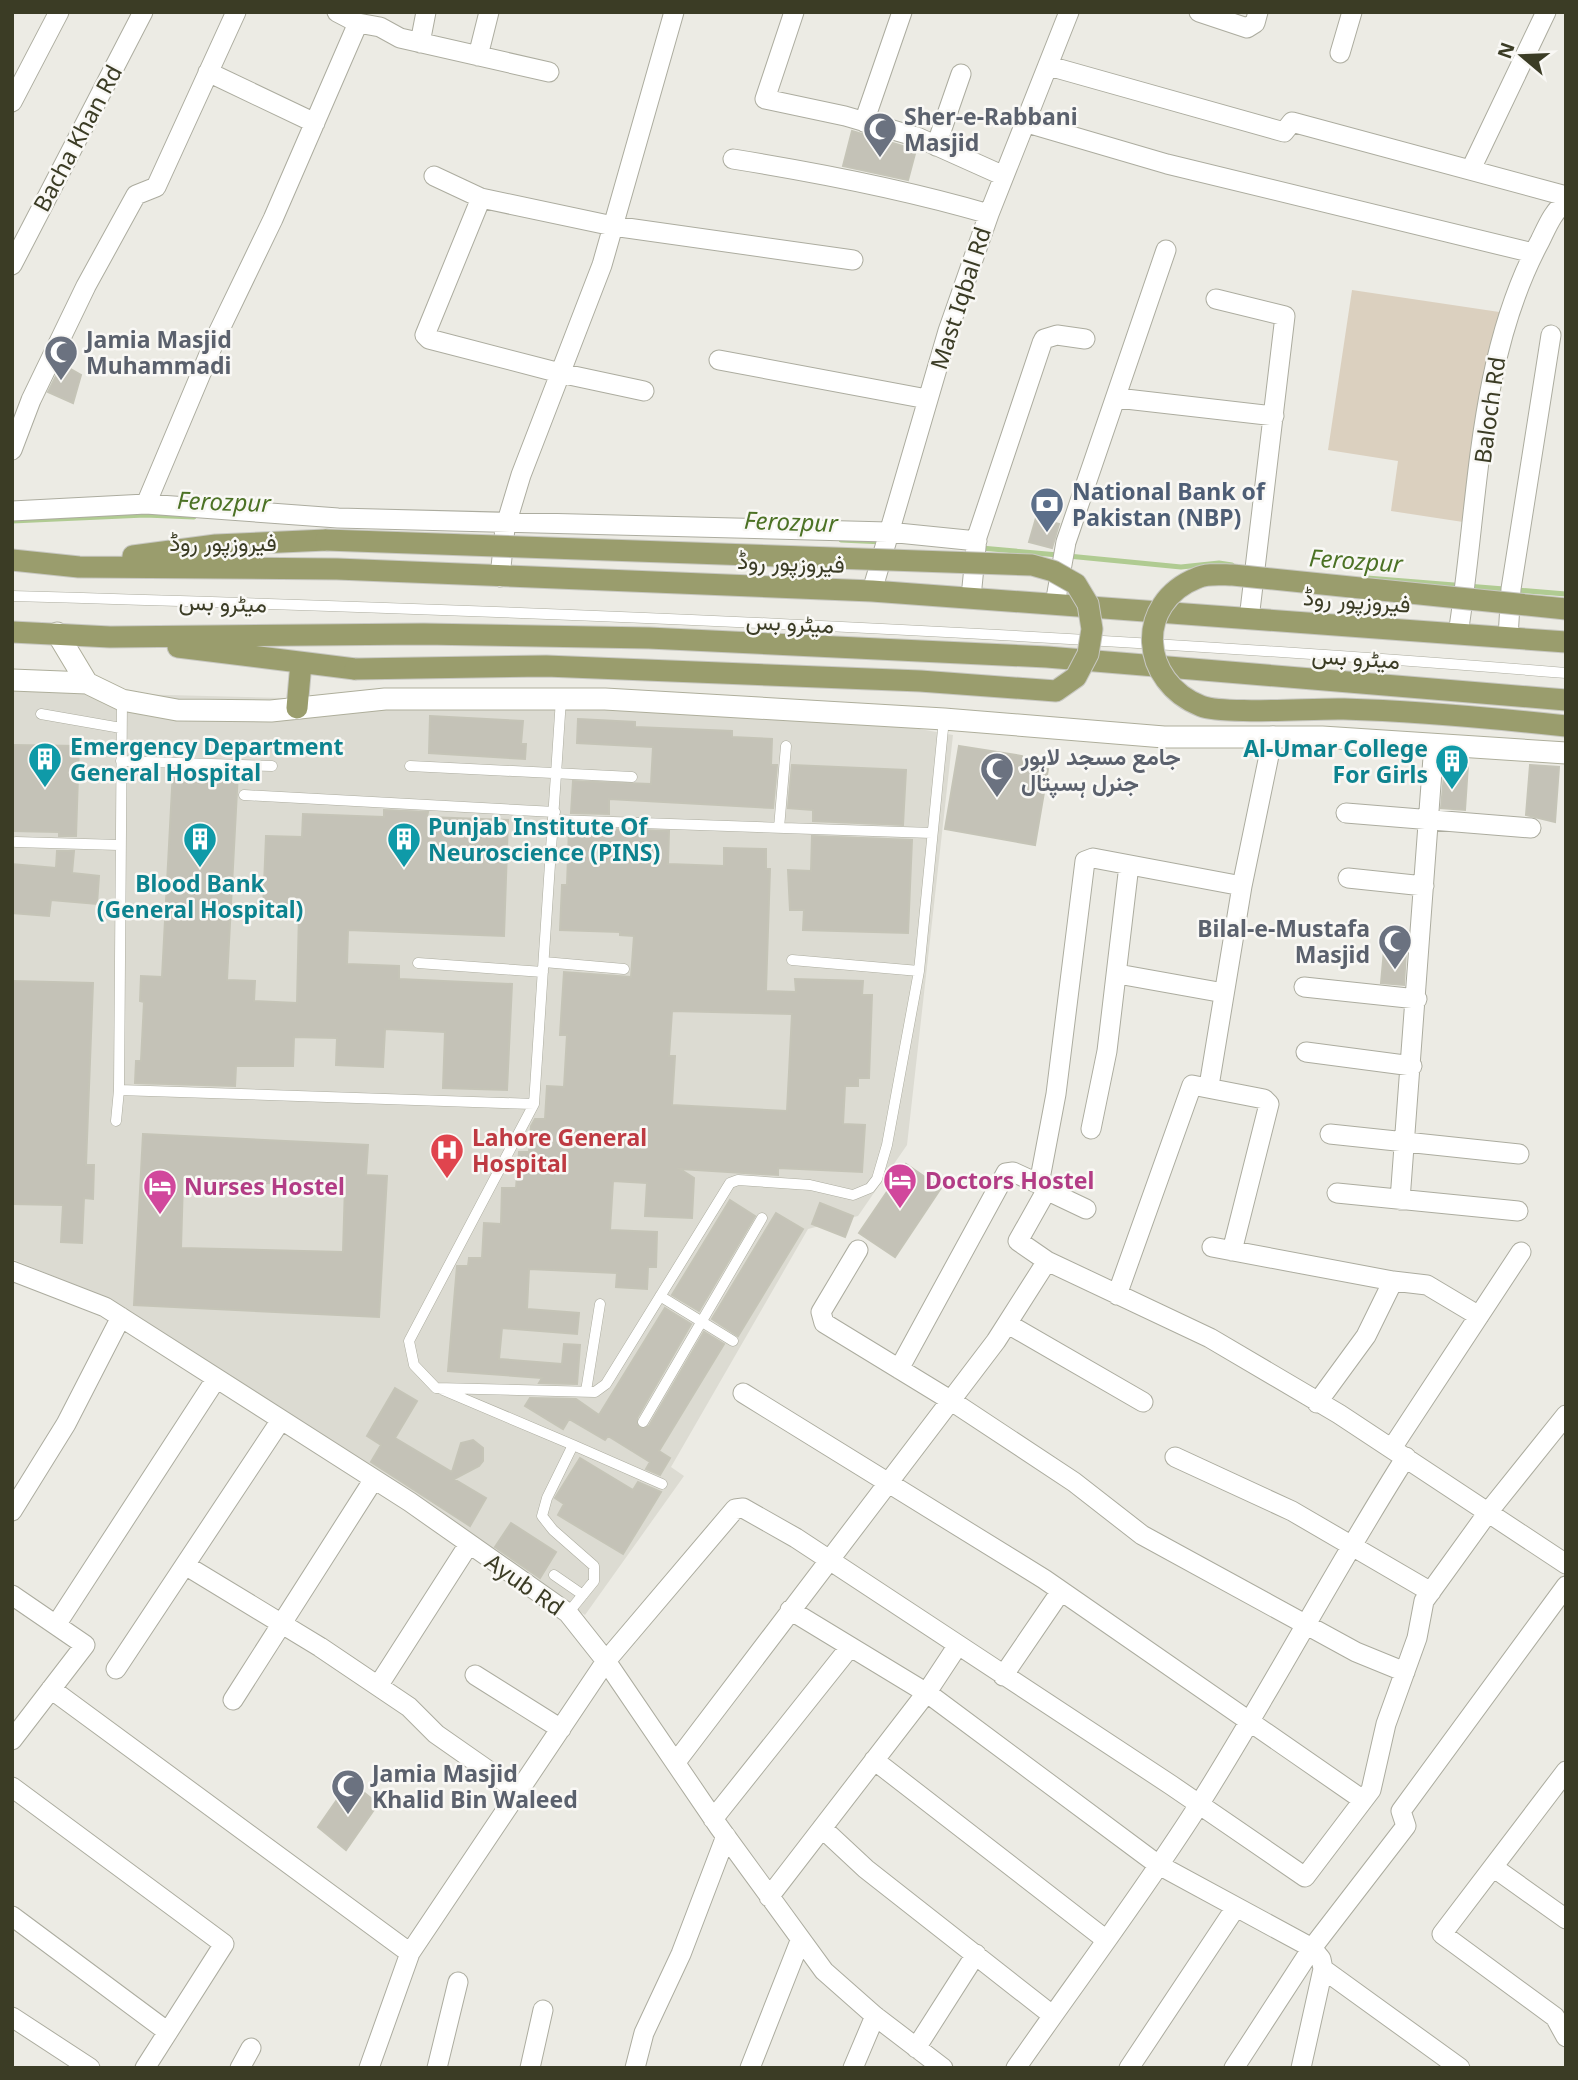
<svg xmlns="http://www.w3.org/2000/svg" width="1578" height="2080" font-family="'Noto Sans',Vazirmatn,sans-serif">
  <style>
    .built { fill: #dcdbd2 }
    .green { fill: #dbd0bf }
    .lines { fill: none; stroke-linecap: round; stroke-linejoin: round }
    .stream { stroke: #b0cb92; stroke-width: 5 }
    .building { fill: #c4c2b7; stroke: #c5c4b7; stroke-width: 2; fill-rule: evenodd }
    .lane-casing { stroke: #acac9f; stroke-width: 11 }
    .street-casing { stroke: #acac9f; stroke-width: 21 }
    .secondary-casing { stroke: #aeae9b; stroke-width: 23 }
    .primary-casing { stroke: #c8c8c2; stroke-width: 23 }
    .lane { stroke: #fff; stroke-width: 10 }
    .street { stroke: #fff; stroke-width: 19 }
    .secondary { stroke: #fff; stroke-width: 21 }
    .primary { stroke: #9a9d6d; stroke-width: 21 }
    .primary-bridge-casing { stroke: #c8c8c2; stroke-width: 23; stroke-linecap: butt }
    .primary-bridge { stroke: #9a9d6d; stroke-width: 21 }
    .labels { text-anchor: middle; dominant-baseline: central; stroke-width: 5; stroke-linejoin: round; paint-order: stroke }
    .worship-label { font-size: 23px; font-weight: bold; fill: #5b616d; stroke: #f9f8f5; text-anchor: start }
    .street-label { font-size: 23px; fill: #3b3c25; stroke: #f9f8f5 }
    .service-label { font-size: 23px; font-weight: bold; fill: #4e5e75; stroke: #f9f8f5; text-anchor: start }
    .culture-label { font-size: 23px; font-weight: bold; fill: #0d838f; stroke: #f9f8f5; text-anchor: start }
    .health-label { font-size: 23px; font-weight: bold; fill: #be3a42; stroke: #f9f8f5; text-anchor: start }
    .hotel-label { font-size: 23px; font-weight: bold; fill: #b23c85; stroke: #f9f8f5; text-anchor: start }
    .water-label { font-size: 24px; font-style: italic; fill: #4c7225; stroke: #f9f8f5 }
  </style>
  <rect width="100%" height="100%" fill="#ecebe4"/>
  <path class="built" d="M12,691L442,702L875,721L953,735L907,1145L858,1216L808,1229L671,1467L684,1476L585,1615L96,1294L12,1259Z"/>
  <path class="green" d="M1352,290L1506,313L1490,344L1463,522L1391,511L1398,461L1328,450Z"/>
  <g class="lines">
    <path class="stream" d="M12,521L145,515L194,517
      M841,540L884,542
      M981,548L1058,555
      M1068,556L1181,567L1219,563L1232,565
      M1367,578L1566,594"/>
  </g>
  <path class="building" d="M852,131L916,150L908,180L843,166Z
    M62,364L81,375L73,403L48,392Z
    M1036,518L1059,524L1052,548L1029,542Z
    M430,716L523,721L521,744H526L525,759L429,753Z
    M578,719L635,722V727L732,731V737L772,739L771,765H777L773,808L609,799V814L571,813L573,781L651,784L653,747L577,743Z
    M12,745L79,746L76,836H59V832L12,831Z
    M959,746L1022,756L1023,765L1048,769L1035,845L945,829Z
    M1445,764L1468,765L1465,810L1441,808Z
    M792,765L906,770L903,825L813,821V810L788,808Z
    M1530,765L1559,767L1555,822L1526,815Z
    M173,770L238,772L227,980L255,981L254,1001L297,1003L299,911L263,910L266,836L302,837L303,814L384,817V810L428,812L427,817L508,820L504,936L348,930L347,964L399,966V979L512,984L507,1090L443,1088L445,1032L385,1029L383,1067L336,1065L337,1038L294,1037L293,1066H236L235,1086L135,1083L136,1061H141L144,1002L140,1001L141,976L162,977Z
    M569,828L669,831L668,864L724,866V848L766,849V869H770L766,991L796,992L795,979L863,981L862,995H872L869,1078H858V1086H845L843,1124L865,1125L862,1172L778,1168V1175L680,1169L694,1178L692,1218L645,1216L647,1183L613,1181L610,1230L657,1232L656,1267H648L647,1289L616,1287L617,1273L529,1269L527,1309L579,1313L577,1334L502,1328L499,1359L562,1364L564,1344L580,1345L577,1384L539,1383L542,1378L448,1371L457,1266H468L469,1258H482L484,1223L501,1224L502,1188H516L519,1152H529L531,1126L535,1119H545L547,1086L564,1087L567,1035H560L564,972L631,977L634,936L620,935V932L560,930L562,885H567ZM672,1011L792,1014L787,1111L672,1105L675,1056H669Z
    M812,836L912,840L908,933L803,930L804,910H790L788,870L811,871Z
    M57,851H74L72,873L99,876L97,904L51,900L49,916L12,913V864L56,868Z
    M1384,950L1406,952L1404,985L1381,983Z
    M12,981L93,983L86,1165H94L93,1199L84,1198L82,1243L61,1242L63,1205L12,1204Z
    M143,1134L368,1145L366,1175L387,1176L379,1317L134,1305ZM183,1181L345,1185L343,1252L181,1248Z
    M906,1164L941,1188L895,1257L859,1233Z
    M730,1200L755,1216L699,1311L672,1295Z
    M820,1203L853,1216L845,1237L812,1224Z
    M776,1213L803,1229L738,1336L712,1319Z
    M665,1308L691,1324L637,1418L639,1428L649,1426L704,1332L724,1344L659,1451L670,1458L660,1475L646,1469L650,1462L608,1436L605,1440L569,1419L563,1429L525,1406L530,1398L576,1399L599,1415Z
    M395,1388L417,1401L395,1438L452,1472L461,1443L473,1440L483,1448V1461L479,1466L454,1479L486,1498L470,1526L371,1462L381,1445L367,1436Z
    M580,1458L633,1490L638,1482L661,1492L623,1554L558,1515L564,1504L555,1498Z
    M511,1523L556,1552L540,1578L495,1547Z
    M350,1781L378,1804L346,1850L318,1827Z"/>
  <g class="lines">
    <g class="lane-casing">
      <path id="lane" d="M12,596C531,611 1049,631 1566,673
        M41,714L121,728
        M121,761L272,766
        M410,766L632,777
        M244,795L555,812
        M555,820L932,833
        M779,828L786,746
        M16,842L119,845
        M792,960L919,971
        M544,962L624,969
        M418,963L543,972
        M119,1090L534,1104L561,699
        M534,1104L409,1341L414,1365L436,1388L595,1392L606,1384L730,1183L738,1180L810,1185L853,1195L870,1188L877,1179L887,1145L919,971L944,719
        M116,1121L119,1090L122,700
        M660,1296L733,1341
        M443,1390L573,1445L547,1498L542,1516L553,1530L594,1566V1581L568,1613
        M586,1391L600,1304
        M643,1422L762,1218
        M573,1445L662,1484
        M554,1575L583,1595"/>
    </g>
    <g class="street-casing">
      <path id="street" d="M337,12L358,23
        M794,12L765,99L845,116L917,137L1004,176
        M1199,12L1247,28L1255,23L1258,12
        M420,43L426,12
        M1340,53L1352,12
        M478,56L489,12
        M1049,66L1284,132L1292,122L1566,196
        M208,72L315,123
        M12,102L59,12
        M864,122L902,12
        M1027,123L1167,164L1533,253
        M936,146L961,74
        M733,159C820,173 904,189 989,214
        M1471,169L1546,12
        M434,176L481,198L613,226L853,260
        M481,198L425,335L429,339L560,373L644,391
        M12,265L143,12
        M1216,299L1285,316L1249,619
        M719,360L927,399
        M1117,398L1274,416
        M12,450L31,400L86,286L136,195L156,187L236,12
        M146,504L218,333L273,219L358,23L380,27L400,38L549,72
        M12,511L146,504L338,518L888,532L977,541
        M500,577L505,528L521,475L602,265L674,12
        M872,591L948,331L989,214L1069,12
        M971,597L977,537L1042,343L1044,339L1057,335L1085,339
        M1055,604L1066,542L1166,250
        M1458,634C1479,504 1476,360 1540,241C1547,227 1553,211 1566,202
        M1508,637L1511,589L1551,335
        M1346,813L1531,828
        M1348,878L1424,886
        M1118,974L1224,993
        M1304,987L1417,999
        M1306,1052L1412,1066
        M1209,1086L1242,886L1273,736
        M1091,1129L1107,1051L1129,865
        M1330,1134L1519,1154
        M1046,1190L1086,1209
        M1337,1193L1518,1211
        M1400,1200L1434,744
        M1212,1247L1393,1281L1427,1285L1479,1316
        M858,1250L821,1312L824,1323L950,1400L1074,1482L1142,1535L1356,1652L1405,1672
        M1047,1261L1210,1338L1339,1414L1566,1564
        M12,1271L105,1307L410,1502L568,1613L606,1661L719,1827L824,1971L875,2016L943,2068
        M1117,1295L1192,1085L1264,1099L1269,1104L1232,1251
        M1008,1324L1143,1402
        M899,1369L1006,1173L1013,1172L1039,1184L1056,1094L1085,861L1093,858L1242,886
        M743,1393L1044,1579L1363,1800
        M1317,1403L1366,1336L1393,1281
        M1392,1448L1521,1252
        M1175,1457L1292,1511L1431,1592
        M12,1511L66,1424L121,1317
        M185,1565L320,1647L409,1707L436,1734L519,1792
        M12,1595L85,1645L12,1740
        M790,1610L930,1695L1157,1864L1312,1948L1321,1959L1323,1969L1301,2068
        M56,1625L216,1379
        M116,1669L281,1420
        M475,1675L561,1729
        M1003,1676L1061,1591
        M378,1686L469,1544
        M51,1689L410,1953L606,1661L735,1509L743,1508L796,1538L1171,1785L1305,1877L1371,1790L1386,1724L1417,1638L1424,1601L1489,1511L1566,1415
        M233,1700L374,1479
        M874,1760L1105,1939
        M676,1762L996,1341L1047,1261L1018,1241L1045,1193L1044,1187L1039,1184
        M1566,1771L1442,1934L1555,2017L1566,2037
        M12,1787L224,1944L145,2068
        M713,1819L850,1647
        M822,1828L866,1869L1052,2015
        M1493,1867L1566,1919
        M769,1897L927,1692L958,1645
        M12,1916L168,2032
        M1323,1969L1460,2068
        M12,2017L90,2068
        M916,2048L976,1954
        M240,2068L251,2048
        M369,2068L410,1953
        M437,2068L458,1982
        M530,2068L543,2010
        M635,2068L644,2033L681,1954L726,1836
        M750,2068L800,1941
        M853,2068L875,2016
        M1016,2068C1077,1980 1143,1893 1200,1803C1272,1689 1334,1570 1406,1457
        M1129,2068L1236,1907
        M1234,2068L1312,1948L1406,1826L1401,1811L1566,1586"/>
    </g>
    <g class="secondary-casing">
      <path id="secondary" d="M57,633L87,683L122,700L177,710L271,711L385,699H605L944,719L1164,737H1322L1566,753
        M12,680L87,683"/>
    </g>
    <g class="primary-casing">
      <path id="primary" d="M133,556L216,545L326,540
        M12,560L79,567L337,569L872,591L1566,642
        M12,632L110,637L423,634L649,638L1047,657L1566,700
        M178,647L355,669
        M297,708L301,663"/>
    </g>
    <use href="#lane" class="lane"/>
    <use href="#street" class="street"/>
    <use href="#secondary" class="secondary"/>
    <use href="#primary" class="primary"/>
    <g class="primary-bridge-casing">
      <path id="primary-bridge" d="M326,540L1032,565L1053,571L1076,584L1088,604L1092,629L1088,654L1076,677L1056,691L920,681L546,666L355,669
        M1566,609L1233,575C1222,575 1207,573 1197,578C1134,603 1140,682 1201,706C1224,715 1313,708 1344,709C1418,711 1492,718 1566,726"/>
    </g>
    <use href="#primary-bridge" class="primary-bridge"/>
  </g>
  <defs>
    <g id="mosque-pin" transform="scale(1.75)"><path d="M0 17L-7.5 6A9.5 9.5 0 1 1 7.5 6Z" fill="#6b7280" stroke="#f9f8f5"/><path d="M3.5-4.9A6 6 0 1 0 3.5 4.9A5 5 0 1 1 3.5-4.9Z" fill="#fff"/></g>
    <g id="bank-pin" transform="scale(1.75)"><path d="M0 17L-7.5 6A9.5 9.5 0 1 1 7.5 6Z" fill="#5c6f8a" stroke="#f9f8f5"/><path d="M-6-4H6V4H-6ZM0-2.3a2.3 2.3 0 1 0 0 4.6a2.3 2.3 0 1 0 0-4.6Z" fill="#fff"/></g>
    <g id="building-pin" transform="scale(1.75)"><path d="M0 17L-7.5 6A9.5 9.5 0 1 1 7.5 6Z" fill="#0f9aa8" stroke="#f9f8f5"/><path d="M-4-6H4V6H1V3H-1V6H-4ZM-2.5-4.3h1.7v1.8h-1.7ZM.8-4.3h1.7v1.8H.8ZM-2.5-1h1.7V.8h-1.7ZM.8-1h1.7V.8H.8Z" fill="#fff"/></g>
    <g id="hospital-pin" transform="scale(1.75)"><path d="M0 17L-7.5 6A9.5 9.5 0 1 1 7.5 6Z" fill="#e0444e" stroke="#f9f8f5"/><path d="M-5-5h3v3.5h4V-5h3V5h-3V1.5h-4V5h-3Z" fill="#fff"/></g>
    <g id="hotel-pin" transform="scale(1.75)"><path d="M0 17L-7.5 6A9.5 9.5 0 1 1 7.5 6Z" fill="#d1479c" stroke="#f9f8f5"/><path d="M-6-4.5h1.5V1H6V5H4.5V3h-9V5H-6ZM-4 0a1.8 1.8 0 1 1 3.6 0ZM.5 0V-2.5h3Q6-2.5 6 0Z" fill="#fff"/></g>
  </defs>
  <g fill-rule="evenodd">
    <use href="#mosque-pin" x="880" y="129"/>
    <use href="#mosque-pin" x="61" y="352"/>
    <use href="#bank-pin" x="1047" y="504"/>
    <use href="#building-pin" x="45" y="759"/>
    <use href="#building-pin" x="1452" y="761"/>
    <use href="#mosque-pin" x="997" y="769"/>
    <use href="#building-pin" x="200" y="839"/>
    <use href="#building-pin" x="404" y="839"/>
    <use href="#mosque-pin" x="1395" y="941"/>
    <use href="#hospital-pin" x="447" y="1150"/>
    <use href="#hotel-pin" x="900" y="1180"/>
    <use href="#hotel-pin" x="160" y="1186"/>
    <use href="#mosque-pin" x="348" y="1786"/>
  </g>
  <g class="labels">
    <g class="worship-label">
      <text x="904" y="116">Sher-e-Rabbani<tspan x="904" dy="26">Masjid</tspan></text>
      <text x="86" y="339">Jamia Masjid<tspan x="86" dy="26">Muhammadi</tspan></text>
      <text x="1021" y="756">جامع مسجد لاہور<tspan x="1021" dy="26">جنرل ہسپتال</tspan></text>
      <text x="1370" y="928" text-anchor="end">Bilal-e-Mustafa<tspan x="1370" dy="26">Masjid</tspan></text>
      <text x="372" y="1773">Jamia Masjid<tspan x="372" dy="26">Khalid Bin Waleed</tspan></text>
    </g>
    <g class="street-label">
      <text transform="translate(77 138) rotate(-62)">Bacha Khan Rd</text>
      <text transform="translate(960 298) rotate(-72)">Mast Iqbal Rd</text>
      <text transform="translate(1489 410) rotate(-82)">Baloch Rd</text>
      <text x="223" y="542">فیروزپور روڈ</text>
      <text transform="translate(791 562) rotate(2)">فیروزپور روڈ</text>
      <text transform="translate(1357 600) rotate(4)">فیروزپور روڈ</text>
      <text transform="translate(223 602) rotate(2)">میٹرو بس</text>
      <text transform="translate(790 622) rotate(3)">میٹرو بس</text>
      <text transform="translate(1356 657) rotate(4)">میٹرو بس</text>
      <text transform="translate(525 1584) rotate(35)">Ayub Rd</text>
    </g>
    <g class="service-label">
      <text x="1072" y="491">National Bank of<tspan x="1072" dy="26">Pakistan (NBP)</tspan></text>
    </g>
    <g class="culture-label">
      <text x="70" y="746">Emergency Department<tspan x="70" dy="26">General Hospital</tspan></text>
      <text x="1428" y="748" text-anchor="end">Al-Umar College<tspan x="1428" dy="26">For Girls</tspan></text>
      <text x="428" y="826">Punjab Institute Of<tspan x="428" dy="26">Neuroscience (PINS)</tspan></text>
      <text x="200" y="883" text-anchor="middle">Blood Bank<tspan x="200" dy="26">(General Hospital)</tspan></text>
    </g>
    <g class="health-label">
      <text x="472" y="1137">Lahore General<tspan x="472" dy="26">Hospital</tspan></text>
    </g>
    <g class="hotel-label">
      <text x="925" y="1180">Doctors Hostel</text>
      <text x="184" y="1186">Nurses Hostel</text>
    </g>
    <g class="water-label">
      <text transform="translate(224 501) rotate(2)">Ferozpur</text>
      <text transform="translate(791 521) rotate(2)">Ferozpur</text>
      <text transform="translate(1356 560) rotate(4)">Ferozpur</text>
    </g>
  </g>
  <rect width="1578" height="2080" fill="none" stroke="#3b3c25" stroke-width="28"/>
  <g transform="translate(1522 56) rotate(289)" stroke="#f9f8f5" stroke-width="5" paint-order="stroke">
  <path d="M0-5L12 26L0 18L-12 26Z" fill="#3b3c25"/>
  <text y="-10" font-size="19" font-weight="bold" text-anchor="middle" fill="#3b3c25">N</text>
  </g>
</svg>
